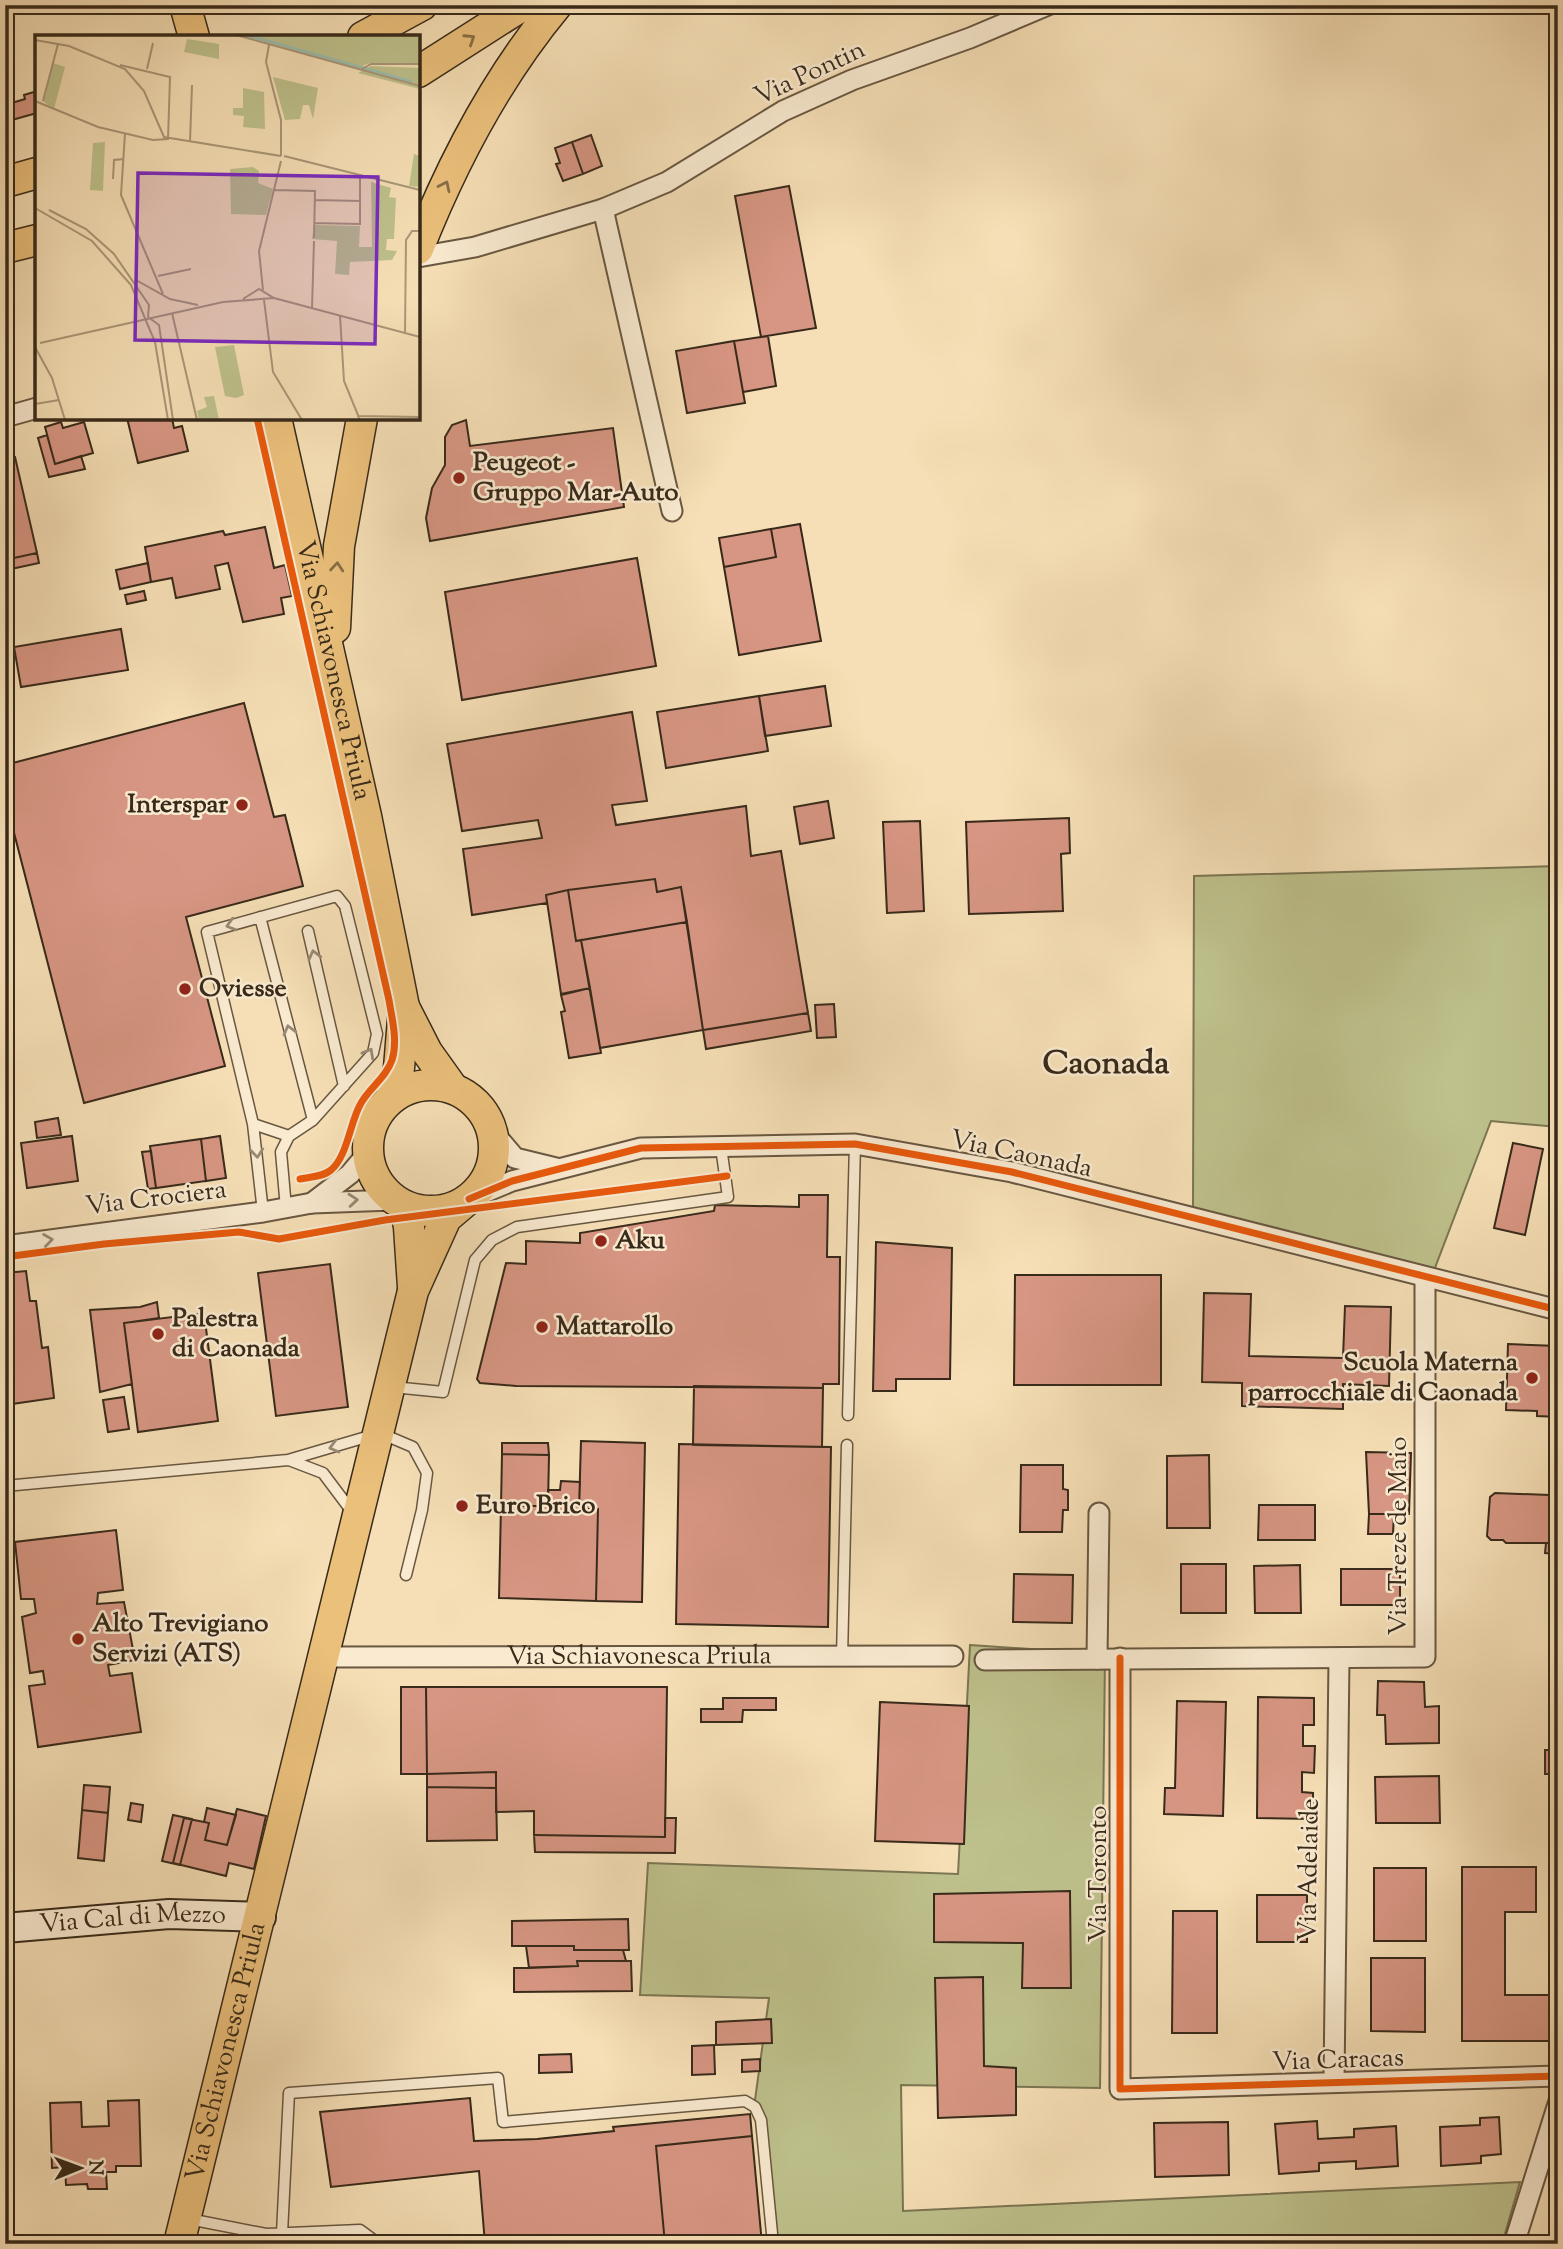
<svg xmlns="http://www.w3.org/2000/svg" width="1563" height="2249" font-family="'Sorts Mill Goudy',serif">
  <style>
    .green { fill: #bec18c; stroke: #7b7653; stroke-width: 2 }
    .building { fill: #d79683; stroke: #382a1a; stroke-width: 2 }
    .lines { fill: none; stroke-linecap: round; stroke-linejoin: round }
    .lane-casing { stroke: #685741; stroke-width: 13 }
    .street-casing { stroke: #685741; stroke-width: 23 }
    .secondary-casing { stroke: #382a1a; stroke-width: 32 }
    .primary-casing { stroke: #382a1a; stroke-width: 33 }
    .lane { stroke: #f9ead0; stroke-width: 10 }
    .street { stroke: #f9ead0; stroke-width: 19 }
    .secondary { stroke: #f9ead0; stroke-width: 28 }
    .primary { stroke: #ebc07b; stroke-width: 30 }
    .cycleway-casing { stroke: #f9ead0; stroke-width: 11 }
    .cycleway { stroke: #e8590c; stroke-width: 7 }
    .oneway { stroke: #896e46 }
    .oneway2 { stroke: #988a75 }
    .poi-dot { fill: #8f2418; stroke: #f9ead0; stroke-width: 2.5 }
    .labels { text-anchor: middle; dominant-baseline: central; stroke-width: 5; stroke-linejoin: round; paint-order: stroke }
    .street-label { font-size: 26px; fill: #382a1a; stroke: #f9ead0 }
    .poi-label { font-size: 26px; font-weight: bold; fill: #382a1a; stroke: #f9ead0; text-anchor: start }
    .district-label { font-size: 33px; font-weight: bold; fill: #382a1a; stroke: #f9ead0 }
    .inset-river { fill: none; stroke: #9dbdad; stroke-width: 3.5 }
    .inset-road { fill: none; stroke: #aa9778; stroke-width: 2 }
    .view { fill: #7b2cbf; fill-opacity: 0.15; stroke: #7b2cbf; stroke-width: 3.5 }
    .inset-edge { fill: none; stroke: #382a1a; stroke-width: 3.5 }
  </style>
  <rect width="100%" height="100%" fill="#f6dfb6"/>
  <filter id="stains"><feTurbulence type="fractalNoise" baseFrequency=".00286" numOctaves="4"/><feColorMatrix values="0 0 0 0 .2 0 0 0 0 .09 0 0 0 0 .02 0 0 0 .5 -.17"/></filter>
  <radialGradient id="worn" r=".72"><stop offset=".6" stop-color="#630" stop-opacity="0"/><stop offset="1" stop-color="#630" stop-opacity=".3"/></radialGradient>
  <path class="green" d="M1558,866V1127L1491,1121L1433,1273L1193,1208L1194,876Z
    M970,1645L1105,1654L1100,2088L901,2085L903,2211L1520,2182L1502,2244H775L755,2100L769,1998L640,1995L648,1863L958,1874Z"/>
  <path class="building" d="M37,91V113L5,122V105L25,99L24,95Z
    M591,135L602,166L583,174L572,142Z
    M572,142L583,174L563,181L556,164L560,163L555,148Z
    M789,186L816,328L761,337L735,196Z
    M768,336L776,386L743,392L734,341Z
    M734,341L745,403L687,413L676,351Z
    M127,418H172L174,428L182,426L188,451L138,463Z
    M466,420L470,446L613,428L624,507L430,541L426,518L432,488L445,465V437L452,425Z
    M61,422L63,428L84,422L93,453L55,464L45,427Z
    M47,435L55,464L81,456L85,469L49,477L38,438Z
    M15,457L37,553L9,559L5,545V460Z
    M800,524L821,641L739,655L724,567L776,557L771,529Z
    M265,527L274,568L285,565L292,596L281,598L284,614L243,622L228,563L215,566L220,589L176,598L172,578L151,582L145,547L223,531L225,535Z
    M771,529L776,557L724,567L719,538Z
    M37,553L39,563L11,569L9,559Z
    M637,558L656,666L462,700L445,592Z
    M148,563L151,582L120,589L116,570Z
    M144,591L146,600L127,604L125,595Z
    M121,629L128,670L21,687L14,647Z
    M825,686L831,726L765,736L759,696Z
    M759,696L768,751L666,768L657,712Z
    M244,703L274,817L285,815L303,886L186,917L225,1066L84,1103L5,798V765Z
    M632,712L647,801L612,805L616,825L746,806L751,856L781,851L808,1013L703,1030L681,887L657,892L655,879L568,890L546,895L547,903L472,915L463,849L542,838L538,820L462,831L447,744Z
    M828,801L834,838L800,844L794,807Z
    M1069,818L1070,853L1061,854L1063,911L969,914L966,822Z
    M920,821L924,911L887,913L883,822Z
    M655,879L657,892L681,887L687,922L576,941L568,890Z
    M568,890L576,941L581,940L590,988L561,994L546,895Z
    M687,922L703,1030L600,1048L581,940Z
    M590,988L601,1053L569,1058L561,1012L565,1011L561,995Z
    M834,1004L836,1037L817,1038L815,1005Z
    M808,1013L811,1031L706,1049L703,1030Z
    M58,1118L61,1135L37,1138L35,1122Z
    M72,1136L78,1181L27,1188L21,1143Z
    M220,1136L226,1178L206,1181L201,1139Z
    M201,1139L206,1181L156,1188L150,1146Z
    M1513,1143L1543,1149L1525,1235L1494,1228Z
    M151,1151L156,1188L148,1189L142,1152Z
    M799,1195H828L827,1257H840L839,1384H823V1388L516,1386L480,1383L477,1379L506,1263L526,1264V1241L580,1243V1233L714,1211L715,1205L799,1207Z
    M876,1242L952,1248L950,1379H896V1391H873Z
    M330,1264L348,1407L276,1416L258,1273Z
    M26,1271L30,1301H36L42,1348L48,1347L54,1398L5,1405V1273Z
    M1015,1275H1161V1385H1014Z
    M1204,1293L1251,1294L1249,1356L1343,1358L1345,1306L1391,1307L1389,1386L1343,1384V1409L1242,1406V1383L1202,1382Z
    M157,1302L159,1318L124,1323L132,1384L100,1392L90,1310L140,1307Z
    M204,1313L218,1421L138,1432L124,1323Z
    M1508,1344L1558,1346V1417L1537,1416V1411L1506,1410Z
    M694,1386L823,1388L822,1447L693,1445Z
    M124,1397L129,1429L108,1432L103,1400Z
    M581,1441L645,1443L642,1602L596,1601L598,1509H579Z
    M502,1443H548L549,1455L502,1454Z
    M679,1444L831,1447L828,1627L676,1624Z
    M1366,1452L1411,1453L1409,1514H1369Z
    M502,1454L549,1455L548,1506H501Z
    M1209,1455L1210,1528H1167V1456Z
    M1021,1465H1063V1489L1068,1490V1510H1063L1062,1532H1020Z
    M561,1481L580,1482L579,1509H598L596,1601L499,1598L501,1506H548V1490H560Z
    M1495,1493L1549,1495L1550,1543H1506L1503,1540H1491L1487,1536L1490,1497Z
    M1259,1505H1315V1540H1258Z
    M1551,1505H1558V1554L1545,1553L1546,1543H1550Z
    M1369,1514H1394L1393,1534H1368Z
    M116,1530L123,1590L98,1593L97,1604L124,1602L135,1660L108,1665L110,1676L132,1673L141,1732L38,1747L29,1686L45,1684L43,1671L30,1673L22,1617L36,1613L34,1599H21L15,1542Z
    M1181,1564H1226V1613H1181Z
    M1300,1565L1301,1613H1255L1254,1566Z
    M1341,1569H1400V1605H1341Z
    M1014,1574L1073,1575L1072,1623L1013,1622Z
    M1378,1681L1424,1682L1425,1707L1439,1706V1743L1386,1744L1385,1715H1377Z
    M401,1687H426L427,1774H401Z
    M426,1687H667L665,1837L534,1835V1811L496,1812V1772L427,1774Z
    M1258,1697L1314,1698V1725H1303V1746H1315L1314,1773L1302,1772V1792L1313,1793V1819L1257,1818Z
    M723,1698H776V1710H743L742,1722H701V1709H723Z
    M1177,1701L1226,1702L1223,1816L1164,1814L1165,1788H1175Z
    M880,1702L969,1706L964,1844L875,1841Z
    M1545,1750H1558V1774H1545Z
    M496,1772V1788L427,1787V1774Z
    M1439,1776L1440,1823H1376L1375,1777Z
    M84,1785L110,1787L108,1813L82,1810Z
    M427,1787L496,1788L497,1840L427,1841Z
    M131,1803L143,1805L141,1822L128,1820Z
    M207,1808L236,1815L227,1845L205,1840L209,1823L204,1822Z
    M237,1809L266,1816L254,1869L229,1863L226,1876L173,1863L184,1818L209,1823L205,1840L227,1845Z
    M82,1810L108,1813L104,1861L78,1858Z
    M173,1815L192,1819L180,1865L162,1861Z
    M665,1818H676L675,1853L535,1852L534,1835L665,1837Z
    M1462,1867H1536V1912H1505V1995H1551V2041H1462Z
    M1374,1868H1426V1941H1374Z
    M1070,1891L1071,1988H1022L1023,1943L934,1942V1894Z
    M1257,1895H1307V1942H1257Z
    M1173,1911H1217V2033H1172Z
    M628,1919L629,1950H574V1946H512V1921Z
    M526,1946H574V1950H623L626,1961H577L578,1966L529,1968Z
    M1371,1958H1425V2032L1371,2031Z
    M577,1961H631L632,1991L514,1992V1968L578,1966Z
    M983,1977L984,2066L1016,2068V2115L938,2118L935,1978Z
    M771,2019L772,2043L716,2045V2022Z
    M714,2045L715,2074L692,2075V2046Z
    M571,2054L572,2072L539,2073V2055Z
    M760,2059V2071L742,2072V2060Z
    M470,2098L474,2141L537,2139L614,2131L613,2127L750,2114L752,2136L656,2146L665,2244H485L479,2171L331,2187L320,2112Z
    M139,2100L141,2166H116V2172H106L107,2189H88L87,2184L66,2185L65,2167L52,2168L50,2103L81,2102L82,2127L109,2126L108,2101Z
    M1499,2117L1501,2154L1481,2156V2163L1441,2166L1440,2127L1480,2125V2118Z
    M1317,2121L1318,2139L1354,2137V2129L1396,2126L1398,2166L1356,2169V2161L1319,2163V2171L1279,2174L1275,2124Z
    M1228,2122L1229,2175L1155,2177L1154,2123Z
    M752,2136L762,2244H665L656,2146Z"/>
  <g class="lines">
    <g class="lane-casing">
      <path id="lane" d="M260,917L313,1120
        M308,931L344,1086
        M253,1124L289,1136
        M263,1212L253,1124L207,932L337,896L345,906L377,1034L373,1053L313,1120L289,1136L281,1152L286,1208
        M393,1387L443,1392L475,1260L492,1240L517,1227L728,1197L721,1147
        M848,1415L855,1144
        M289,1460L323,1473L353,1513
        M5,1486L288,1460L380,1433L413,1447L427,1473L422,1510L406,1575
        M842,1657L847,1445
        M189,2219L266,2234L360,2230L379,2244
        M282,2233L289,2093L498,2078L503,2122L745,2101L755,2107L761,2120L773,2244"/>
    </g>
    <g class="street-casing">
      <g id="street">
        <path d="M603,209L672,511"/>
        <path d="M418,257L475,247L603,209L667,182L783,111L852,80L970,38L1048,5"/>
        <path d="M5,417L37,408"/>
        <path d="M493,1132L515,1158L556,1168"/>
        <path d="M469,1199L512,1181L641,1148L855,1144L1012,1172L1558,1310"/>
        <path d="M312,1203L350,1174L367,1154"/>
        <path d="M5,1246L263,1212L312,1203L393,1200"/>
        <path id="s1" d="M324,1657L953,1656"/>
        <path d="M1120,1658V2089L1558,2076"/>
        <path d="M1097,1659L1099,1513"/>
        <path d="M985,1660L1425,1657V1278"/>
        <path d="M1334,2081L1339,1659"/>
        <path d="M1514,2244L1558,2104"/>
      </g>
    </g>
    <g class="secondary-casing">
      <g id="secondary">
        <path id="s2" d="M5,1928L169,1914L261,1917"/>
      </g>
    </g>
    <g class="primary-casing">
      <g id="primary">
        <path d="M185,5L194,37"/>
        <path d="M363,37L422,5"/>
        <path d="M418,72L523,5"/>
        <path d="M5,182L37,173"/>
        <path d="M5,248L37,240"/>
        <path d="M418,249C452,163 498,76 557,5"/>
        <path id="s3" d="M276,418L366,816L404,1007L399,1068L391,1097"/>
        <path d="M335,628L339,546L362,418"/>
        <path d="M404,1007L427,1052L452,1087"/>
        <circle cx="431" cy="1148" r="63"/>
        <path d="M405,1206L409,1227L413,1287"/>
        <path id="s4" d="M179,2244L413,1291L446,1218L466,1201"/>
      </g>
    </g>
    <use href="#lane" class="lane"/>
    <use href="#street" class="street"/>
    <use href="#secondary" class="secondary"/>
    <use href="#primary" class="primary"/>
    <g class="cycleway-casing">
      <path id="cycleway" d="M257,418L389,1000C392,1019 398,1041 392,1060C386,1078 368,1089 360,1105C350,1123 347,1157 331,1170C323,1177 309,1177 300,1179
        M469,1199L512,1181L641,1148L855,1144L1012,1172L1558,1310
        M5,1257L104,1244L239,1232L279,1239L385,1220L727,1176
        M1120,1658V2089L1558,2076"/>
    </g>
    <use href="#cycleway" class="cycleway"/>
  </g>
  <defs><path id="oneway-chevron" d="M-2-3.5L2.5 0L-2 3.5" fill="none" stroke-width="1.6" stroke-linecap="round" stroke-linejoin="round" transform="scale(1.75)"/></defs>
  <g class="oneway">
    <use href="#oneway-chevron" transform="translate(470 39) rotate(-33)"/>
    <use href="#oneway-chevron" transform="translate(445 186) rotate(-64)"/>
    <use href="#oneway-chevron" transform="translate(337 567) rotate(-85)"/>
  </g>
  <g class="oneway2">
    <use href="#oneway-chevron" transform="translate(231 925) rotate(164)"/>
    <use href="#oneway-chevron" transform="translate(314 955) rotate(-104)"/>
    <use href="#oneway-chevron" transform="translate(289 1030) rotate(-105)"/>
    <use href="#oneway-chevron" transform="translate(369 1053) rotate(-61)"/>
    <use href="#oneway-chevron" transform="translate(257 1153) rotate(84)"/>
    <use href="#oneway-chevron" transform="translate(353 1200) rotate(-5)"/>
    <use href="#oneway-chevron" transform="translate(48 1240) rotate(-8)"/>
    <use href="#oneway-chevron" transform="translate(334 1447) rotate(165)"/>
  </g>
  <g class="poi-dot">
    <circle cx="459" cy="478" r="7"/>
    <circle cx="242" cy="805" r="7"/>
    <circle cx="185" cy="989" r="7"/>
    <circle cx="601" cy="1241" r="7"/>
    <circle cx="542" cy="1327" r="7"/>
    <circle cx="158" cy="1334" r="7"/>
    <circle cx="1532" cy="1378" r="7"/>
    <circle cx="462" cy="1506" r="7"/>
    <circle cx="78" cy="1639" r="7"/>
  </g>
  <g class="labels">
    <g class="street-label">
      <text transform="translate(810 74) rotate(-25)">Via Pontin</text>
      <text stroke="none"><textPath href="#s3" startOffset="259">Via Schiavonesca Priula</textPath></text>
      <text transform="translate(1021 1155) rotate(12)">Via Caonada</text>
      <text transform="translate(156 1199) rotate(-7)">Via Crociera</text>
      <text transform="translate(1399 1536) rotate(-90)">Via Treze de Maio</text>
      <text stroke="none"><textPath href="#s1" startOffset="315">Via Schiavonesca Priula</textPath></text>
      <text transform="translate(1310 1870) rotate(-89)">Via Adelaide</text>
      <text transform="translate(1099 1874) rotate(-90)">Via Toronto</text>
      <text stroke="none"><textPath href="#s2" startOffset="128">Via Cal di Mezzo</textPath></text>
      <text stroke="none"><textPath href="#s4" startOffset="198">Via Schiavonesca Priula</textPath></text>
      <text transform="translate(1338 2061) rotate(-2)">Via Caracas</text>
    </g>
    <g class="poi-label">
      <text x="473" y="463">Peugeot -<tspan x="473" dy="30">Gruppo Mar-Auto</tspan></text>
      <text x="228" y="805" text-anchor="end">Interspar</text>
      <text x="199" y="989">Oviesse</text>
      <text x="615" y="1241">Aku</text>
      <text x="172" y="1319">Palestra<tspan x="172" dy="30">di Caonada</tspan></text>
      <text x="556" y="1327">Mattarollo</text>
      <text x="1518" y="1363" text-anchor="end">Scuola Materna<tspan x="1518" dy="30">parrocchiale di Caonada</tspan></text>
      <text x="476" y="1506">Euro Brico</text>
      <text x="92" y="1624">Alto Trevigiano<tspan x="92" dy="30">Servizi (ATS)</tspan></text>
    </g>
    <g class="district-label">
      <text x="1106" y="1065">Caonada</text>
    </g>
  </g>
  <g transform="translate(35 35)">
    <rect width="385" height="385" fill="#f6dfb6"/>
    <path d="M213,0H385V29L335,28L324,32ZM152,4L184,9V24L149,17ZM18,28L30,32L19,74L9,67ZM336,31L385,33V54L323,38ZM238,42L283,53L278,84L274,70H268L265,84L250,85ZM208,53L229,57L230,94L208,92L209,81L198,80V73H208ZM70,107L68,156L55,155L58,108ZM379,119L385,121V152L374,151ZM218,132L224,136L223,148L238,154L231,180L196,179L195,134ZM336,147L356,153L354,162L361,163L359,204H352L351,215L362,216L357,225L315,227L314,240L300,239L302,206L277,204L279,190L325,191L324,212H337ZM199,310L209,360L201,363L190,361L180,312ZM179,361L184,385H164L162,376L172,372L169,362Z" fill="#bec18c"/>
    <path class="inset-river" d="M211,0L377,47"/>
    <path class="inset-road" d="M201,0L385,51M0,5L34,11L90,34L109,56L129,102L246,121M234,10L231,27L246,85V121M112,34L118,8M327,34L336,29H385M0,66L63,92L118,105L133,104L135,42L85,30M8,66L23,9M90,98L86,160L128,259M155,107L157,50M249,121L385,155M78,144L79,125L89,124M239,155L280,156L279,203M280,165L325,166M0,173L57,206L96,250L120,307L133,385M14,175L51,194L79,219L114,270L113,282M279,188L325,189V141M123,241L156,234M101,245L135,264L163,270M228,255L224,216L246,126M208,264L224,254L239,263L385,302M229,265L238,337L267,385M277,273L279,206M137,278L162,385M305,281L309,346L325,385M113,282L124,290L138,385M370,298L371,205L377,196H385M5,308L188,267L239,263M0,312L17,343L30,385M0,369L24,365M322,381L385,382"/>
    <path class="view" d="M103,138L343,142L340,309L100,305Z"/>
    <rect width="385" height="385" class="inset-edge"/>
  </g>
  <rect width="1563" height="2249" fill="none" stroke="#f6dfb6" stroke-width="28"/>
  <rect x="7" y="7" width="1549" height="2235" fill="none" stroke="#382a1a" stroke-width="3.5"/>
  <rect x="14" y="14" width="1535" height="2221" fill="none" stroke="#382a1a" stroke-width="2"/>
  <g transform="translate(80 2168) rotate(89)" stroke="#f9ead0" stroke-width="5" paint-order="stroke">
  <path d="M0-5L12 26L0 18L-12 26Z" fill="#382a1a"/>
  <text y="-10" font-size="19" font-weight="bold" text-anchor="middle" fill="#382a1a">N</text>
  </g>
  <rect width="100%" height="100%" filter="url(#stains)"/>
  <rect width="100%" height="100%" fill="url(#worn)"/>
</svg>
